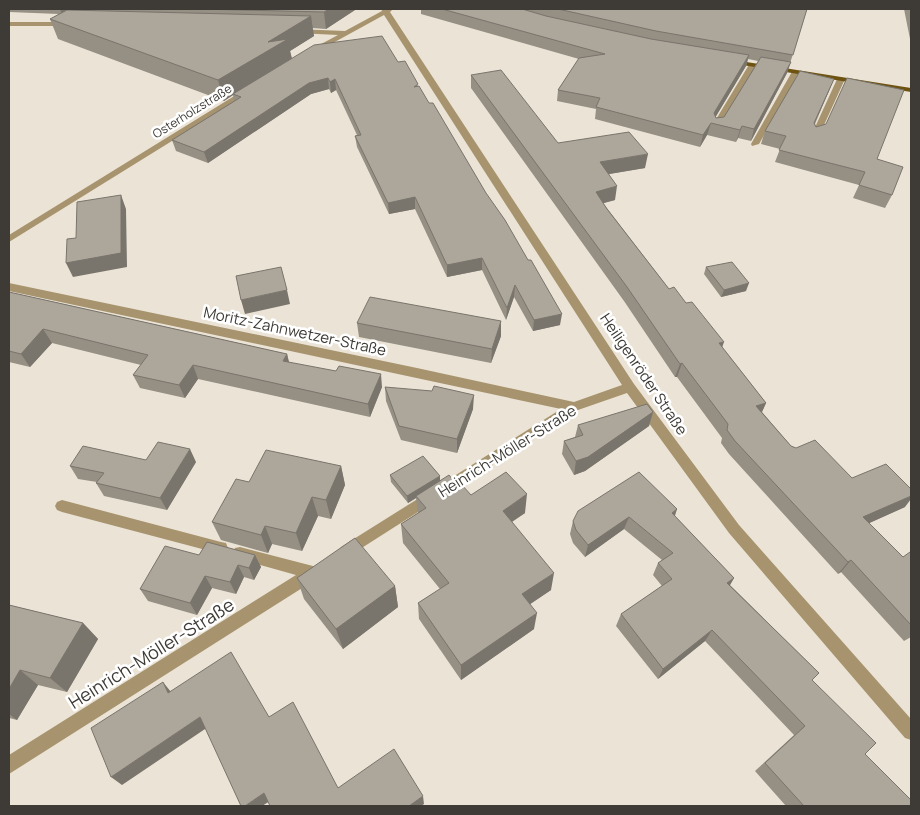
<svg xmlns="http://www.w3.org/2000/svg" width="920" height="815" font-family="Manrope,sans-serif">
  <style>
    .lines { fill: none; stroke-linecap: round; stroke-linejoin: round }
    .minor { fill: #a7946e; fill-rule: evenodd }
    .major { fill: #6d5210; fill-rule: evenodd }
    .wall { fill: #958f84; fill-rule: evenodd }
    .shaded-wall { fill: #79746c }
    .building { fill: #ada69a; stroke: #79746c }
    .labels { text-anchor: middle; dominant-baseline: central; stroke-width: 5; stroke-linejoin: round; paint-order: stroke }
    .far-street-label { font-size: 12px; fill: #3e3b36; stroke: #fff }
    .street-label { font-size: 15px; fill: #3e3b36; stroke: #fff }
    .near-street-label { font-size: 18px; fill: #3e3b36; stroke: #fff }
  </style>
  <rect width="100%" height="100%" fill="#ebe4d6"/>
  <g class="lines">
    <path class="minor" d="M381,9H393L390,12L634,384L739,525L911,719V740L905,738L729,533L627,393L578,410L346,558L341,557L339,552L341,547L561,409L9,291V283L417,368L574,402L622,385L384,15L311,55L307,53L308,51L338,35L296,33L292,31L296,29L345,31L382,11Z
      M9,22H69L73,24L69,26H9Z
      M750,63L757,65L719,128H713L712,126Z
      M793,70L800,72L759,144L752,146L751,144Z
      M838,77L845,79L819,136L812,138L811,136Z
      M244,90L251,92L9,242V235Z
      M62,500L221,542L226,543L228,548L226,553L221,554L62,512L57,510L55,506L57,502Z
      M240,547L313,566L318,568L320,573L318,578L9,774V755L296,575L235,558L233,553L235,548Z"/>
    <path class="major" d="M727,59L911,88V92L730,63H727Z"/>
  </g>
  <path class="wall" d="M9,9H68L66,10H73L72,9H355V10L326,29L312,28L314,36L290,51L292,59L398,62L418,86L560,325L533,331L514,297L506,320L482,270L447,277L415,209L389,214L357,147L355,136L357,135L336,90L331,93L329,89L311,94L208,163L176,151L172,140L234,101L233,95L224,101L58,39L50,19L59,14L9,12Z
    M421,9H807L787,73L751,141L738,138L736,142L707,135L700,147L595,119L596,109L557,101L558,90L579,59L421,14ZM748,59L758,61L724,117L716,118V116L746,66Z
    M904,9H911V44Z
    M471,75L558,143L645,168L608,174L615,200L603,203L669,289L686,303L722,347L766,403L762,412L791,446L905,507L869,523L903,557L911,553V637L904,641L841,572L838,574L729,454L721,443L722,438L677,377H675L624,301L471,88Z
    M834,79L815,124L816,127L877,159L892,195L885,208L853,198L859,185L775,162L780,149L761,144L765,131Z
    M706,267L746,291L721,297L704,274Z
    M9,292L287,354L289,362L382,387L370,417L198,379L185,398L140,388L133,375L141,365L52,343L30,367L9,362Z
    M357,323L501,336L491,363L359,337Z
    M385,387L473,409L457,453L401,440L386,401Z
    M653,412L649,426L585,471L574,475L562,454L564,441L575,437L578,425Z
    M196,462L167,510L104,496L96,483L97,482L78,479L70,466Z
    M341,466L345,485L331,519L318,516L302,551L272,544L268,553L221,540L212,522L249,482Z
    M390,475L440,481L459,487L471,495L525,513L512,522L551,590L530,604L534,629L461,680L419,619L418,603L440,589L403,543L401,524L418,513L416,498L408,503L391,482Z
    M677,509L675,516L734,578L730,585L819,673L812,680L865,754L911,806H786L755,771L794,735L705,641L658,679L616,626L621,614L662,586L653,575L658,563L662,560L624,529L585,557L573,543L570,534L573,521Z
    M199,555H255L261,567L254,580L244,577L236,594L212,588L197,615L148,601L140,589Z
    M297,578L395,586L398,607L343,649L304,599Z
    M9,605L83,623L98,639L67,692L38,685L17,720L9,718Z"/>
  <path class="shaded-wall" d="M60,9H68L62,14Z
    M329,9H355V10L326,29L324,12Z
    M311,16L314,36L290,51L292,59L233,94V95L224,101L218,80L268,42Z
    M749,55L746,66L712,123L714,113Z
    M791,62L787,73L751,141L754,129Z
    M328,78L329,89L311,94L208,163L204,152L309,83Z
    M335,79L336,90L331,93L330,82Z
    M834,79L829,91L809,135L814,123Z
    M711,123L707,135L700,147L703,135Z
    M742,126L738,138L736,142L740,130Z
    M648,154L645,168L598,176L600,162Z
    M617,186L615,200L593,206L596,192Z
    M121,195L126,209L127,267L73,277L66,263Z
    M415,197V209L389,214L388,203Z
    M482,258V270L447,277V265Z
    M749,283L746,291L721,297L724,290Z
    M515,285L514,297L506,320L507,308Z
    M287,290L290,304L245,314L241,300Z
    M562,314L560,325L533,331L534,320Z
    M501,321V336L491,363L492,349Z
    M43,329L52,343L30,367L21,354Z
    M724,342L719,356V343Z
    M287,354L290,367L283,361Z
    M682,363L677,377H675L680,364Z
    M193,365L198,379L185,398L179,385Z
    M381,374L382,387L370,417L368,404Z
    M474,395L473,409L457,453V439Z
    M766,403L760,416L756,406Z
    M653,412L649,426L585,471L574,475L576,461Z
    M190,449L196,462L167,510L160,498Z
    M341,466L345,485L331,519L326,500Z
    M440,476V483L416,496V498L408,503L407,496Z
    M527,494L525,513L501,529L503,511Z
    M911,496V499L905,507L854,530L863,517Z
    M312,497L318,516L302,551L296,533Z
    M677,509L672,522V513Z
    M629,517L624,529L585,557L588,545Z
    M265,526L272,544L268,553L261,535Z
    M255,555L261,567L254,580L249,568Z
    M851,560L841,572L838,574L848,562Z
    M238,565L244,577L236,594L230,582Z
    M554,573L551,590L520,611L522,594Z
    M205,576L212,588L197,615L190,603Z
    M734,578L727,590V583Z
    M395,586L398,607L343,649L336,629Z
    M537,613L534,629L461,680V665Z
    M83,623L98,639L67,692L50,678Z
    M712,630L705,641L658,679L663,669Z
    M20,670L38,685L17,720L9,714V689Z
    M163,682L171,692L168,693Z
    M200,717L208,727L122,785L111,777Z
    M264,793L270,801L262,806H245Z
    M423,796L424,804L421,806H409Z"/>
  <path class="building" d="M199,9H329L324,12Z
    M442,9H522L546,16L651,39L749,55L714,113L716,118L724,117L761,57L791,62L754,129L742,126L740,130L711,123L703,135L596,107L600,98L558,90L579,58L605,54Z
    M558,9H807L793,55L656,31Z
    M67,10L311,16L268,42L288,39L218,80L50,19Z
    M382,36L398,62L405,61L418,84L414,87L419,86L429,103H433L486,193L505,220L528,260H531L562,314L534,320L515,285L507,308L482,258L447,265L415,197L388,203L355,136L361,135L335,79L330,82L328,78L309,83L204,152L172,140L241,97L233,94L314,45Z
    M501,70L558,143L629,132L648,154L600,162L617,186L596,192L607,209L669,289L674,287L686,303L692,302L724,342L719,343L766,403L756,406L791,446L796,448L815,440L852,478L886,464L911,489V496L863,517L903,557L910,552L911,553V625L851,560L848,562L735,441L727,430L728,424L682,363L680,364L627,287L471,75Z
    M800,71L834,79L814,123L816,127L826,124L847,78L904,90L877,159L903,167L892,195L859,185L865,172L779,150L786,136L765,131Z
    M121,195V253L66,263L67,239L76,238L77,202Z
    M732,262L749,283L724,290L706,267Z
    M281,267L287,290L241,300L236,276Z
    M9,292L287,354L283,361L336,371L339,366L381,374L368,404L193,365L179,385L133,375L148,355L43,329L21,354L9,351Z
    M370,297L501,321L492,349L357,323Z
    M434,386L474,395L457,439L399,426L385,387L432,391Z
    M647,404L653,412L588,457L576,461L564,441L583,435L578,425Z
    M158,442L190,449L160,498L96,483L104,473L70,466L83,446L146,460Z
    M266,450L341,466L326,500L312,497L296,533L265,526L261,535L212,522L236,479L249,482Z
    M423,456L440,476L407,496L390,475Z
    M506,472L527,494L503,511L554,573L522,594L537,613L461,665L418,603L449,583L401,524L426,508L416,496L449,475L459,487L462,485L471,495Z
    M639,472L677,509L672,513L734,578L727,583L819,673L812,680L876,743L865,754L911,800V806H804L765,763L805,726L712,630L663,669L621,614L672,579L658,563L673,553L629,517L588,545L576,530L573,521L578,511Z
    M355,538L395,586L336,629L297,578Z
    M207,542L255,555L249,568L238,565L230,582L205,576L190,603L140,589L165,546L199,555Z
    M9,605L83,623L50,678L20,670L9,689Z
    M231,652L269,717L293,702L338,788L394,749L423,796L409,806H270L264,793L245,806H241L200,717L111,777L91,728L163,682L168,693Z"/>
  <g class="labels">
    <g class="far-street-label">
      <text transform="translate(192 111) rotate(-32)">Osterholzstraße</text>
    </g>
    <g class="street-label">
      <text transform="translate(295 331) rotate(12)">Moritz-Zahnwetzer-Straße</text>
      <text transform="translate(644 374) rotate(56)">Heiligenröder Straße</text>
      <text transform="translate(507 451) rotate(-32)">Heinrich-Möller-Straße</text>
    </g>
    <g class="near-street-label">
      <text transform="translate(151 653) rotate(-32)">Heinrich-Möller-Straße</text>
    </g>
  </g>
  <rect width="920" height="815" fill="none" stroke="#3e3b36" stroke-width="20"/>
</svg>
